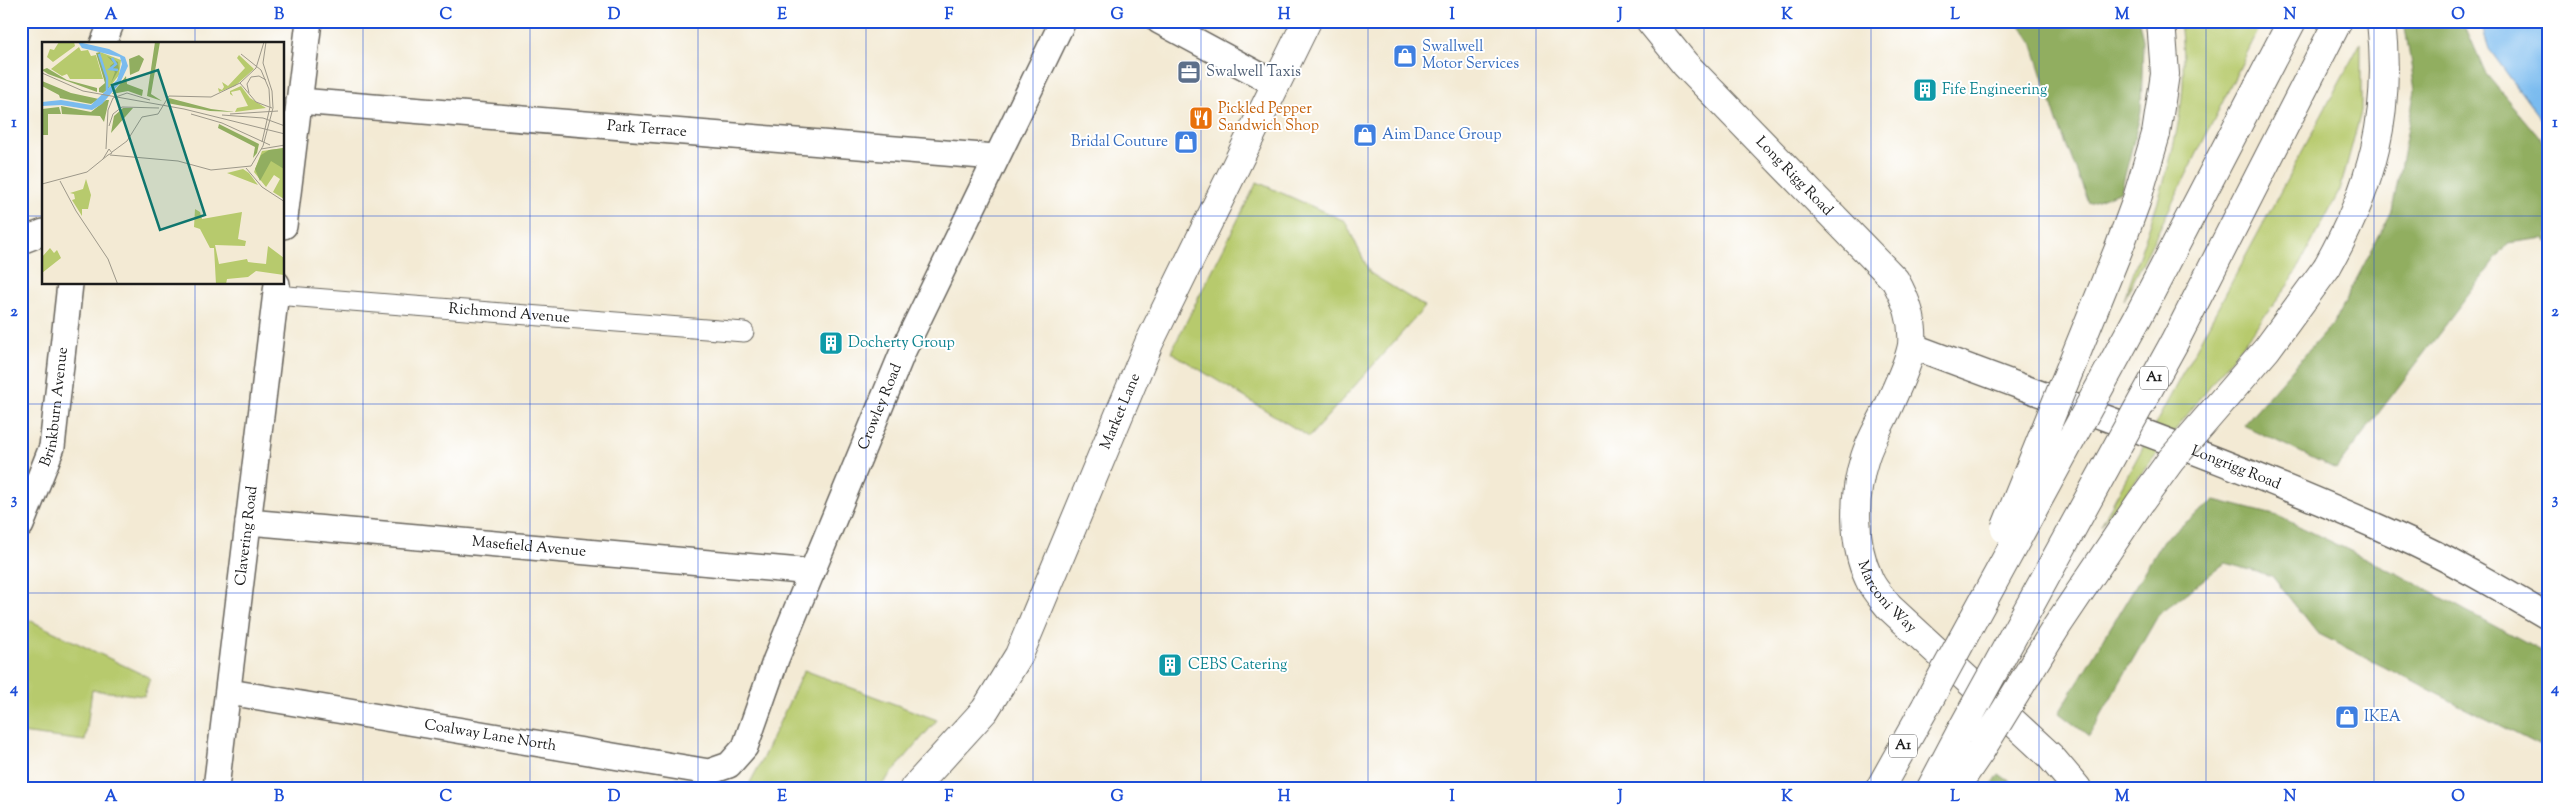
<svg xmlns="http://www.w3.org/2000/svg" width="2569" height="809" font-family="'Sorts Mill Goudy',serif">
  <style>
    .green { fill: #b7ca6d; stroke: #6a7344 }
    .forest { fill: #91ae60; stroke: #56653e }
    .water { fill: #7abbef; stroke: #4b6c86 }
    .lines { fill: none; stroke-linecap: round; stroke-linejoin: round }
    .pedestrian-casing { stroke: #67645c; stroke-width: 21 }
    .minor-casing { stroke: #67645c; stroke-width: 28 }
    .tertiary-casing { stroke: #67645c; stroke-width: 30 }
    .trunk-casing { stroke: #67645c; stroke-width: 30 }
    .pedestrian { stroke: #fff; stroke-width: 19 }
    .minor { stroke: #fff; stroke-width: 25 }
    .tertiary { stroke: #fff; stroke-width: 28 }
    .trunk { stroke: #fff; stroke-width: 28 }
    .trunk-bridge-casing { stroke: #67645c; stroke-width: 30; stroke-linecap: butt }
    .trunk-bridge { stroke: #fff; stroke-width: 28 }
    .grid { fill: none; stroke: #1d4ed8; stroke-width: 1; stroke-opacity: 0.55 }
    .labels { text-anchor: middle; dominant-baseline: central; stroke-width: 4; stroke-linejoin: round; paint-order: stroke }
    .shield { fill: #fff; stroke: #606060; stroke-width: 1 }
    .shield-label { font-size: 14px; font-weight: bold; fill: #1c1c1c }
    .shop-label { font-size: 15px; fill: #366cbe; stroke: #fff; text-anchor: start }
    .service-label { font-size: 15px; fill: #4e5e75; stroke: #fff; text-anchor: start }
    .culture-label { font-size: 15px; fill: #0d838f; stroke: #fff; text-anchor: start }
    .food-label { font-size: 15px; fill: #c56008; stroke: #fff; text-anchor: start }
    .street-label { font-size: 15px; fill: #1c1c1c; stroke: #fff }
    .inset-river { fill: none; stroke: #7abbef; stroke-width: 2.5 }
    .inset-road { fill: none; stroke: #9d988a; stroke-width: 1 }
    .view { fill: #0f766e; fill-opacity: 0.15; stroke: #0f766e; stroke-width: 2.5 }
    .inset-edge { fill: none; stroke: #1c1c1c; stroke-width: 2.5 }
    .neatline { fill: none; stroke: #1d4ed8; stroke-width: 2 }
    .grid-label { font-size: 16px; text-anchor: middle; font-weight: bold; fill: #1d4ed8 }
  </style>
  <rect width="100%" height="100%" fill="#fff"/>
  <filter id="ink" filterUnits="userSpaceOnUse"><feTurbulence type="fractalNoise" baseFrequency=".02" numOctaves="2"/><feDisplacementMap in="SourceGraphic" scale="10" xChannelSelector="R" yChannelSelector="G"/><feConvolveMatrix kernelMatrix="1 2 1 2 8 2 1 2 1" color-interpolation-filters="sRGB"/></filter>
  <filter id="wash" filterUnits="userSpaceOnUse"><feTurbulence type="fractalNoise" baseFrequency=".0096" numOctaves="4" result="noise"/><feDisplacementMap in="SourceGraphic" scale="20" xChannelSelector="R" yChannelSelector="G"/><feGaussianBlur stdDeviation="1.12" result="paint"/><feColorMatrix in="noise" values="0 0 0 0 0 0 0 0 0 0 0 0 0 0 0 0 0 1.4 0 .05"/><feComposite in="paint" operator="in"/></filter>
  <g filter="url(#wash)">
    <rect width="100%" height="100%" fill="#f3ead4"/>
    <path class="green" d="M2180,21H2263L2124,300C2145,236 2172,172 2181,105C2185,78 2183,48 2180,21Z
      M2361,42V112L2340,190L2289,285L2101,525Z
      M1257,182L1345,221L1370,273L1425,307L1309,437L1171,352Z
      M27,619L150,678L144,696L92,690L85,741L21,733V625Z
      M804,670L937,720L879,788H747L759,766Z"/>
    <path class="forest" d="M2017,21H2139L2143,40L2141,112L2121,191L2089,203L2057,121L2032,42Z
      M2404,21H2463L2486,74L2548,148V243L2544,238L2508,243L2336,469L2243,425L2334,322L2392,211L2415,90Z
      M2215,500L2278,516L2398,574L2548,655V750L2317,633L2272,576L2225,563L2159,614L2089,736L2059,713L2163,540Z
      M1999,774L2019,788H1990Z"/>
    <path class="water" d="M2480,21H2548V129L2489,49Z"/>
  </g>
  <g filter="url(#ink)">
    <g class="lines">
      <g class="pedestrian-casing">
        <g id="pedestrian">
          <path id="s1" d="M275,295L744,332"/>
        </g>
      </g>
      <g class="minor-casing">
        <g id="minor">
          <path d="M1159,21L1276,84"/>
          <path d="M103,44L112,21"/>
          <path id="s2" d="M299,101L995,157"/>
          <path d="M284,226L309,21"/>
          <path d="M21,241L44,232"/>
          <path id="s3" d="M1912,346C2074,407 2240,464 2398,536C2450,559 2499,588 2548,617"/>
          <path id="s4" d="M248,522L812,572"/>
          <path id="s5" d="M21,525L52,447L70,284"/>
          <path id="s6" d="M229,692L709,772L729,765L745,747L776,659L904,349L1063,21"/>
          <path id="s7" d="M216,788L277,284"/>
        </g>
      </g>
      <g class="tertiary-casing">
        <g id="tertiary">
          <path id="s8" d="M1650,21L1685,64L1895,280C1906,300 1914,320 1912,345C1909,363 1898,384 1891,401C1883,420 1871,438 1865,457C1853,494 1852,543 1869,579C1873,589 1882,598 1889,607L2050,756L2077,788"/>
          <path id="s9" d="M914,788L985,710L1019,655L1149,343L1307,21"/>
        </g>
      </g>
      <g class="trunk-casing">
        <path id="trunk" d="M2156,134L2165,74L2161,21
          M2327,267C2372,187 2392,114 2381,21
          M1880,788L1927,704
          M1931,788L1961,731
          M1955,788L1981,750"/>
      </g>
      <use href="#pedestrian" class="pedestrian"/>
      <use href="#minor" class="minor"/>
      <use href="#tertiary" class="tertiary"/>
      <use href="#trunk" class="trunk"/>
      <g class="trunk-bridge-casing">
        <path id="trunk-bridge" d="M2005,529L2119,248L2136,202L2156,134
          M1927,704L2139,315L2292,21
          M1961,731L2174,343L2338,21
          M1981,750L2057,626L2139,504L2171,460L2267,349L2327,267"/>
      </g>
      <use href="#trunk-bridge" class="trunk-bridge"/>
    </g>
  </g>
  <path class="grid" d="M195,21V44M363,21V788M530,21V788M698,21V788M866,21V788M1033,21V788M1201,21V788M1368,21V788M1536,21V788M1704,21V788M1871,21V788M2039,21V788M2206,21V788M2374,21V788M21,216H44M284,216H2548M195,284V788M21,404H2548M21,593H2548"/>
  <defs>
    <g id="shop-square" transform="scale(1.25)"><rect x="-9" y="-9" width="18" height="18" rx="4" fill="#3f7fe0" stroke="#fff"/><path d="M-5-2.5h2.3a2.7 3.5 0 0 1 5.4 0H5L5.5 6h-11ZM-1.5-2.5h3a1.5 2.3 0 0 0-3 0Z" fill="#fff"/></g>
    <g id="office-square" transform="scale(1.25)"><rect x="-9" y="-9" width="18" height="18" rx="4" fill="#5c6f8a" stroke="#fff"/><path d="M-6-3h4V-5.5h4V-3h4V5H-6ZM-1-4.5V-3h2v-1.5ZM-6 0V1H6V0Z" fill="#fff"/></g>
    <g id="building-square" transform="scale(1.25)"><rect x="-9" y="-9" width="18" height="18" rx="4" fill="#0f9aa8" stroke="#fff"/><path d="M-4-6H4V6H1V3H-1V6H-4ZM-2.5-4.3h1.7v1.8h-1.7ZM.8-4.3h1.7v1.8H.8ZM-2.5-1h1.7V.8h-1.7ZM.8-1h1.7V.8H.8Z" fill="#fff"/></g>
    <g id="restaurant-square" transform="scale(1.25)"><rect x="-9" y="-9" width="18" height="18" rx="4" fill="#e8710a" stroke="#fff"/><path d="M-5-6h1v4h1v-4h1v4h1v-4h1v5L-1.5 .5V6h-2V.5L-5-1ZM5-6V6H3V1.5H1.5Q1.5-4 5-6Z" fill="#fff"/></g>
  </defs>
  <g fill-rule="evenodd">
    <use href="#shop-square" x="1405" y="56"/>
    <use href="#office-square" x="1189" y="72"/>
    <use href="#building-square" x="1925" y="90"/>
    <use href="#restaurant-square" x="1201" y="118"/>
    <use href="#shop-square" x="1365" y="135"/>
    <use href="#shop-square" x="1186" y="142"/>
    <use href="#building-square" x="831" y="343"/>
    <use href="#building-square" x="1170" y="665"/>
    <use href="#shop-square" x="2347" y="717"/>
  </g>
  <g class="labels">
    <g class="shield">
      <rect x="2140" y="366.5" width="28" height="23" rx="4"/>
      <rect x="1889" y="734.5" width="28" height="23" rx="4"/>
    </g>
    <g class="shield-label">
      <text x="2154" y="378">A1</text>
      <text x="1903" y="746">A1</text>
    </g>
    <g class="shop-label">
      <text x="1422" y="47">Swallwell<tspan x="1422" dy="17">Motor Services</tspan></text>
      <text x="1382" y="135">Aim Dance Group</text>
      <text x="1168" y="142" text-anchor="end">Bridal Couture</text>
      <text x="2364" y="717">IKEA</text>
    </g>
    <g class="service-label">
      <text x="1206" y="72">Swalwell Taxis</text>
    </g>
    <g class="culture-label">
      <text x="1942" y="90">Fife Engineering</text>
      <text x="848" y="343">Docherty Group</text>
      <text x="1188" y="665">CEBS Catering</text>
    </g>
    <g class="food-label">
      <text x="1218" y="109">Pickled Pepper<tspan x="1218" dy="17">Sandwich Shop</tspan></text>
    </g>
    <g class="street-label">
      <text stroke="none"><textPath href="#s2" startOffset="349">Park Terrace</textPath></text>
      <text stroke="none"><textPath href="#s8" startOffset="212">Long Rigg Road</textPath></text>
      <text stroke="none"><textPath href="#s1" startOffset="235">Richmond Avenue</textPath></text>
      <text stroke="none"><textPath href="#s5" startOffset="124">Brinkburn Avenue</textPath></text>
      <text stroke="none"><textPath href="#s6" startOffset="898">Crowley Road</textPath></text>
      <text stroke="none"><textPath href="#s9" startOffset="434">Market Lane</textPath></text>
      <text stroke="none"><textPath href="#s3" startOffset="346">Longrigg Road</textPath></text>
      <text stroke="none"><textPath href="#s7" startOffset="254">Clavering Road</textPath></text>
      <text stroke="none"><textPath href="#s4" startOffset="282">Masefield Avenue</textPath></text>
      <text stroke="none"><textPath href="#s8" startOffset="696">Marconi Way</textPath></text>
      <text stroke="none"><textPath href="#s6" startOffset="265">Coalway Lane North</textPath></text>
    </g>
  </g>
  <g transform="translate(42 42)">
    <rect width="242" height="242" fill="#f3ead4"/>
    <path d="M17,0H32L33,4L11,20L5,15L8,7L12,8ZM37,5L39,9L46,8L49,14L54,13L61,37H28L25,32L20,34L9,27ZM58,10L79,18L77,33L67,46ZM197,13L212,27L193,44L177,50L176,46L180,48L182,45L180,40L186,44L203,26L195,16ZM199,44L208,56L224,66L193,70L195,66L206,64L198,48L189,50L191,54L188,52V49ZM242,106V157L231,150L238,137L232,133L224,145L212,130L220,109ZM201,127L207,131L216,143L185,131ZM44,137L49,153L46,167H40V174L30,158L33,157L32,152L28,151L41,147ZM153,167L158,170L160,177L200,170L196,197L204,199L203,204L173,203L177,222L205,217L206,220L224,222L226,204L242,216V233L214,229L206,235L185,237L184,242H174L172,206H168L158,187L152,185ZM8,206L12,211L15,208L19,216L0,231V215Z" fill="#b7ca6d"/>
    <path d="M113,0H118L109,52L120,59L105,54ZM58,10L67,46L61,51L57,50V46L63,41L54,11ZM97,13L102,17L97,29L88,33L87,17ZM65,14L76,20L77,27L69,41L73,30L68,24L72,21ZM5,26L25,38L55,46V50L6,32L0,28ZM84,34L85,42L101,48L100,54L86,49L70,52ZM0,39L29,51L57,57L49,62L18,56L17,53L0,44ZM127,56L169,67L193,70L168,69L125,61ZM64,58H67L62,80L58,74L20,72L19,64L49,70ZM17,65L19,72H6V93H0V67ZM81,66H91L69,91L72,74ZM177,82L217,102L215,111L211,116L213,105L176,86ZM242,106V127L229,119L218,139L213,127L219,113L227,108Z" fill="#91ae60"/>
    <path d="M36,0L67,7L83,15L86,24L78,41L60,62L50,68L19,63L0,64V60L19,58L49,63L75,38L80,22L78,15L40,6Z" fill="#7abbef"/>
    <path class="inset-river" d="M57,12L65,36V48M70,16L74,22L68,27L76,28"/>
    <path class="inset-road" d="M199,12L219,28L227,47L228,65L220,100M0,31L41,49L142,67L243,92M198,41L214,60L230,66M207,51L205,42L209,35L217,34L224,38M149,72L180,81L228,103M188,72L236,69M180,73L221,76L243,84M67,84L71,72L80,65L117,66M64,107L66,68L71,56L85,51L108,58M219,107L243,103M70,110L85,99L100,75L116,72L127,54L169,55L198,41L214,26L222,0M68,113L136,119L169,128L209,124M61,117L67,107L70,111L66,113M209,124L221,104L231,66L230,49L221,21L224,0M204,126L220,145L243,160M18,139L34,169L66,217L76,243M0,142L45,130L66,113"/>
    <path class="view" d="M116,28L163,173L118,188L70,43Z"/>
    <rect width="242" height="242" class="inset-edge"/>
  </g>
  <rect width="2569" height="809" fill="none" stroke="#fff" stroke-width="55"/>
  <rect x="28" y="28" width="2514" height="754" class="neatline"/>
  <g class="grid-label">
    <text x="111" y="19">A</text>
    <text x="279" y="19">B</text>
    <text x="446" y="19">C</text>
    <text x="614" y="19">D</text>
    <text x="782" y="19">E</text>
    <text x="949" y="19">F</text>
    <text x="1117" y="19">G</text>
    <text x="1284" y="19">H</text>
    <text x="1452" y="19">I</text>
    <text x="1620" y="19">J</text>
    <text x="1787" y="19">K</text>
    <text x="1955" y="19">L</text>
    <text x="2122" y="19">M</text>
    <text x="2290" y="19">N</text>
    <text x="2458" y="19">O</text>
    <text x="14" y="127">1</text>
    <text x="2555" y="127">1</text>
    <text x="14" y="316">2</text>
    <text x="2555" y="316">2</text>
    <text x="14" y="504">3</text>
    <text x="2555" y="504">3</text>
    <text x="14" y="693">4</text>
    <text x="2555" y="693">4</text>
    <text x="111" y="801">A</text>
    <text x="279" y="801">B</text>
    <text x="446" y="801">C</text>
    <text x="614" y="801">D</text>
    <text x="782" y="801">E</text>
    <text x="949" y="801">F</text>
    <text x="1117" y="801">G</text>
    <text x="1284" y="801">H</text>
    <text x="1452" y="801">I</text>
    <text x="1620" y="801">J</text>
    <text x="1787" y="801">K</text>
    <text x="1955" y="801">L</text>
    <text x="2122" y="801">M</text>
    <text x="2290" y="801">N</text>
    <text x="2458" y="801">O</text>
  </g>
</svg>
